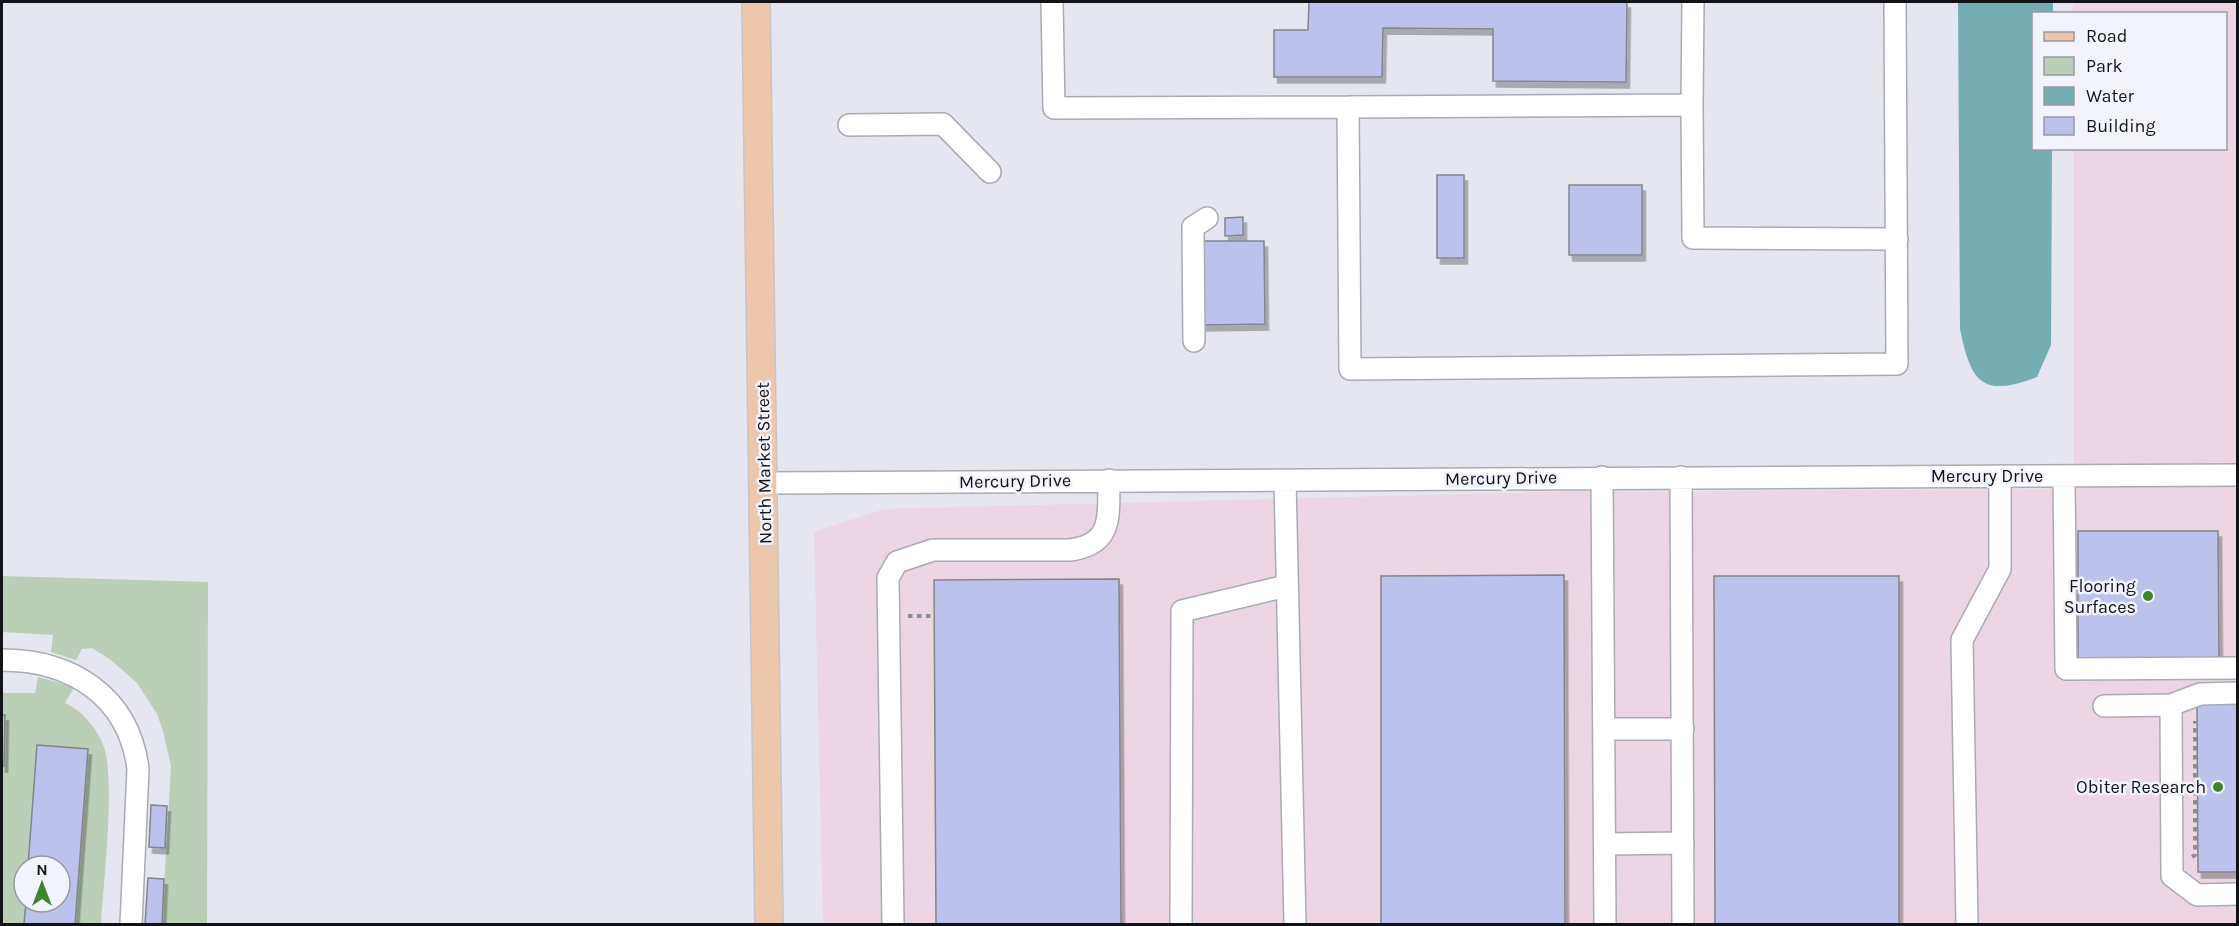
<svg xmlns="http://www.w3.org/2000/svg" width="2239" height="926" font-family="Karla,sans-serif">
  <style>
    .industrial { fill: #ecd6e3 }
    .green { fill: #bbceb7; fill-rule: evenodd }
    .water { fill: #75adb3 }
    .building { fill: #bdc2ec; stroke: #83848d; stroke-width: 1.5; filter: url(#shadow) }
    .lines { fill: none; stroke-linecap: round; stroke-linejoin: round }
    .minor-casing { stroke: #a9abb4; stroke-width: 24 }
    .major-casing { stroke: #c6c6c7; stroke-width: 30 }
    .path { stroke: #8c8d94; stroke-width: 4; stroke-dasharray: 4.5 4.5; stroke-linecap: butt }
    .minor { stroke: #fff; stroke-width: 21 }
    .major { stroke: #ecc7ac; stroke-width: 27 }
    .poi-dot { fill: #3e862c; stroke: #f2f3fd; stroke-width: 2 }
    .labels { text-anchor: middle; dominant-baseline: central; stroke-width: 5; stroke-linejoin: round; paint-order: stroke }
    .street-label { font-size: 18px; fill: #121316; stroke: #f2f3fd }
    .poi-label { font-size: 18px; fill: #121316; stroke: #f2f3fd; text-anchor: end }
  </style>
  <defs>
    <filter id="shadow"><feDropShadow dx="3.5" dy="6" stdDeviation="0" flood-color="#0004"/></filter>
  </defs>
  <rect width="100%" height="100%" fill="#e5e6f0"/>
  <path class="industrial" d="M2073,2H2237V924H823L814,532L884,509L1544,492L2074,489V149L2226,148V14L2073,13Z"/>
  <path class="green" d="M2,576L208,582L207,924H162L171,766L163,731L157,714L137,683L111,660L92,648L82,649L76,660L51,652L53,635L2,632Z
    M38,677L71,686L73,689L65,703C82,711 94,725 102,742C117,773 103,885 101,924H2V693H35ZM24,866H60V902H24Z"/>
  <path class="water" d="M1958,2H2053V13L2034,14V148L2052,149L2051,345L2037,377C1982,398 1971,383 1960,329Z"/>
  <path class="building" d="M1309,2H1627L1626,82L1493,81V29L1383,28L1382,77H1274V30H1308Z
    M1437,175H1464V258H1437Z
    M1569,185H1642V255H1569Z
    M1243,217V235L1225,236V218Z
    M1202,241H1264L1265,324L1203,325Z
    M2078,531H2218L2219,661H2078Z
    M1564,575L1565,924H1381V576Z
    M1714,576H1899V924H1715Z
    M1119,579L1121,924H936L934,580Z
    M2197,702H2238V872H2198Z
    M2,715H5L4,766H2Z
    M37,745L88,749L75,924H24L26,902H60V866H28Z
    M151,805L167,806L165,848L149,847Z
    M148,878L164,879L162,924H145Z"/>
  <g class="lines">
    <g class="minor-casing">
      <path id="minor" d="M1052,2L1054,108L1348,107L1350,369L1897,364L1895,2
        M1692,105L1693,238L1897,239
        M1348,107L1692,105L1693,2
        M849,125L943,124L990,172
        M1194,341L1193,227L1207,218
        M2064,476L2066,669L2238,668
        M1602,477L1605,924
        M1681,477L1683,924
        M1285,480L1295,924
        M765,483L2238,475
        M2,660C71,660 129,696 138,769L131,924
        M2238,693L2200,694L2171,705L2172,876L2197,895L2238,894
        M2104,706L2171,705
        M1604,729H1683
        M1605,844L1683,843
        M893,924L888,578L897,562L933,550H1070C1114,544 1108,516 1109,480
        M1181,924L1182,611L1286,586
        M1967,924L1962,640L2000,569V476"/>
    </g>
    <g class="major-casing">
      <path id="major" d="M756,2L769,924"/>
    </g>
    <path class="path" d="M908,616H935
      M2192,857L2195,855V721"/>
    <use href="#minor" class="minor"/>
    <use href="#major" class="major"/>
  </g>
  <g class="poi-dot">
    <circle cx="2148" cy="596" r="6"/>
    <circle cx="2218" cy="787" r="6"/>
  </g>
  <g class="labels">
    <g class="street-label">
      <text transform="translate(764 463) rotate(-91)">North Market Street</text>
      <text x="1987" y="476">Mercury Drive</text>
      <text transform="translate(1501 478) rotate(-1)">Mercury Drive</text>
      <text transform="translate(1015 481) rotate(-1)">Mercury Drive</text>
    </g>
    <g class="poi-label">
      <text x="2136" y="586">Flooring<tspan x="2136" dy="21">Surfaces</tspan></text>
      <text x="2206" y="787">Obiter Research</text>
    </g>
  </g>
  <rect width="2239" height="926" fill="none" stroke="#121316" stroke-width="6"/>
  <rect x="2032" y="12" width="195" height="138" fill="#f2f3fd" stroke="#9899a1" stroke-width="1.5"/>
  <rect x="2044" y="32" width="30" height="9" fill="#ecc7ac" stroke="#9899a1" stroke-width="1.5"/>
  <text x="2086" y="42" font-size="18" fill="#121316">Road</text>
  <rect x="2044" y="57" width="30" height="18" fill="#bbceb7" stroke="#9899a1" stroke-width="1.5"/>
  <text x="2086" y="72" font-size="18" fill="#121316">Park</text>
  <rect x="2044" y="87" width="30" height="18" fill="#75adb3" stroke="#9899a1" stroke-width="1.5"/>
  <text x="2086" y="102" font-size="18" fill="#121316">Water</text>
  <rect x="2044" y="117" width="30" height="18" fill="#bdc2ec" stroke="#9899a1" stroke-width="1.5"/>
  <text x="2086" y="132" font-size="18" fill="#121316">Building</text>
  <g transform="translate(42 884)"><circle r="28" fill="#f2f3fd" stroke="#9899a1" stroke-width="1.5"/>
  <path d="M0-4.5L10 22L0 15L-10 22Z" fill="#3e862c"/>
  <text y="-9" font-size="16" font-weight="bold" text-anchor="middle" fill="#121316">N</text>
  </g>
</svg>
